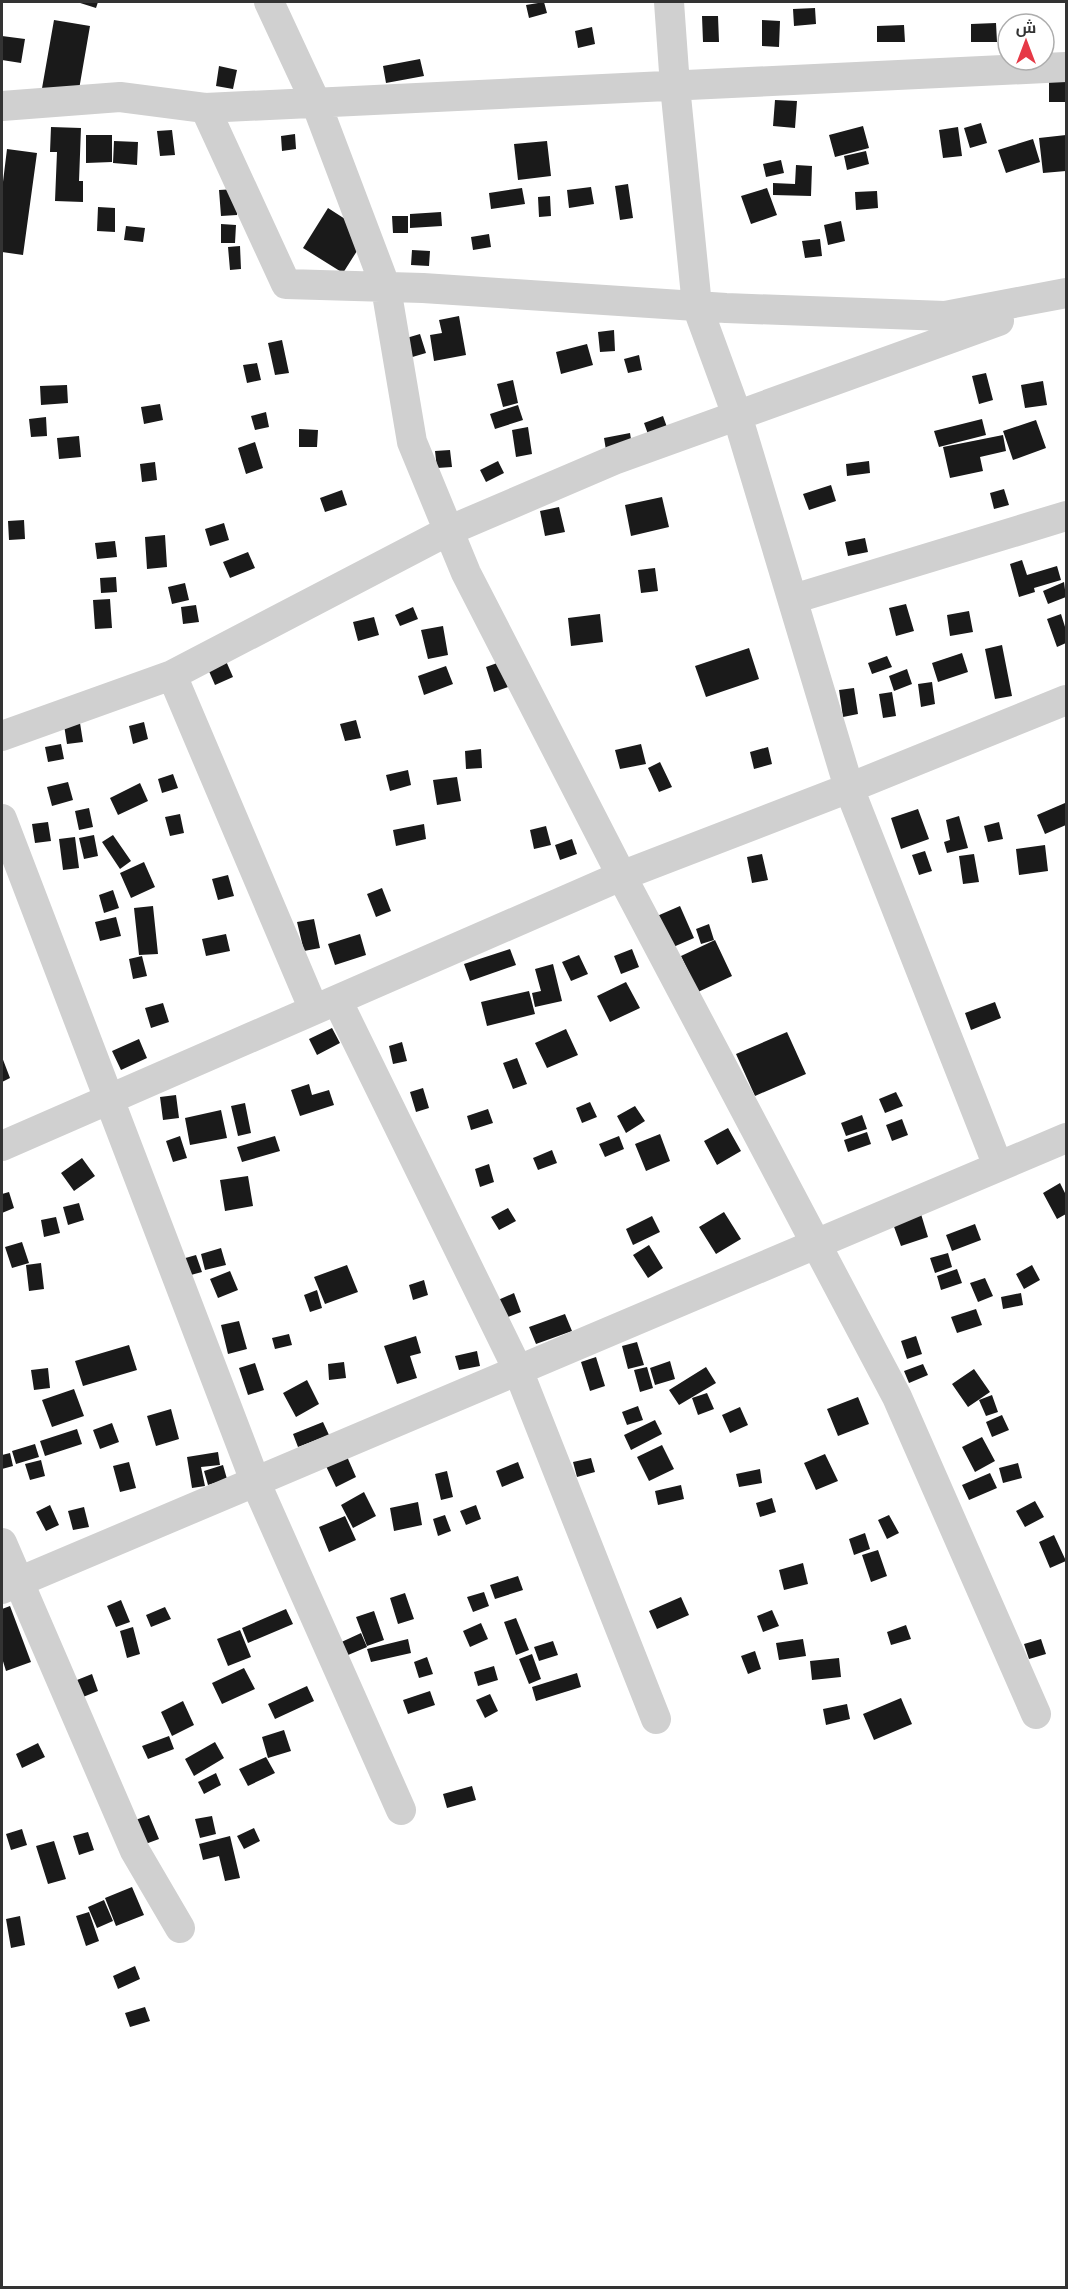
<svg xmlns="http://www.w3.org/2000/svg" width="1068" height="2289" font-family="'Sofia Sans Condensed',Cairo,sans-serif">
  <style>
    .building { fill: #1a1a1a }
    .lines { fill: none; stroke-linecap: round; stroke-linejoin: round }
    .minor { stroke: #d0d0d0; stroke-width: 30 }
  </style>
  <rect width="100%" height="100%" fill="#fff"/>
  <path class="building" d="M77,2H98L96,8Z
    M544,2L547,13L529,18L526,5Z
    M815,8L816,24L794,26L793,9Z
    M702,16H718L719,42H703Z
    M54,20L90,26L77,101L41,94Z
    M762,20L780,21L779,47L762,46Z
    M996,23L997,42H971V24Z
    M904,25L905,42H877V26Z
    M592,27L595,44L578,48L575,31Z
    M2,36L25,39L21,63L2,60Z
    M420,59L424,76L386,83L383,66Z
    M219,66L237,70L233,89L216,86Z
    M1049,76H1066V102H1049Z
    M775,100L797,101L795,128L773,126Z
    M981,123L987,143L970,148L964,128Z
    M863,126L869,148L835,157L829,135Z
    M51,127L81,128L79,181H83V202L55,201L57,152H50Z
    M958,127L962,156L943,158L939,130Z
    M172,130L175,155L160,156L157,131Z
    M295,134L296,149L282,151L281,136Z
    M86,135H112V162L86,163Z
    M1066,135V171L1043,173L1039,138Z
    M1033,139L1040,162L1006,173L998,150Z
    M114,141L138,142L137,165L113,163Z
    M547,141L551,176L518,180L514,144Z
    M7,149L37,153L23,255L2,252V190Z
    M866,151L869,164L847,170L844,156Z
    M781,160L784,173L766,177L763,164Z
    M796,165L812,166L811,196L773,195V183L795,184Z
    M628,184L633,218L620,220L615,186Z
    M591,187L594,204L569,208L567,190Z
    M522,188L525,204L491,209L489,193Z
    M767,188L777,215L751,224L741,196Z
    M237,189V215L221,216L219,190Z
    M877,191L878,208L856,210L855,192Z
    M550,196L551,216L539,217L538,197Z
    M98,207L115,208V232L97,231Z
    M328,208L359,228L362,243L343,273L303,248Z
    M441,212L442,226L410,228V214Z
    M392,216H408V233H393Z
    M841,221L845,241L828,245L824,225Z
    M221,224L236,225L235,243H221Z
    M126,226L145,228L143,242L124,240Z
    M489,234L491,247L473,250L471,237Z
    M820,239L822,256L805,258L802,241Z
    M240,246L241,269L230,270L228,247Z
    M412,250L430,251L429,266L411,265Z
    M459,316L466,355L434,361L430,335L442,333L439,320Z
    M614,330L615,351L600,352L598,332Z
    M420,334L426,353L409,358L403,339Z
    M282,340L289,373L275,375L268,343Z
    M587,344L593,365L561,374L556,352Z
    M639,355L642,370L628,373L624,359Z
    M257,363L261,380L247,383L243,365Z
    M986,373L993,400L979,404L972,376Z
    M513,380L518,403L503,407L497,384Z
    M1043,381L1047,405L1025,408L1021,385Z
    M67,385L68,403L41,405L40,386Z
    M160,404L163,420L144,424L141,407Z
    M518,405L523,420L495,429L490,414Z
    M266,412L269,427L255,430L251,416Z
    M663,416L668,430L649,437L644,423Z
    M46,417L47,436L31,437L29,419Z
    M982,419L986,435L939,447L934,431Z
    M1036,420L1046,448L1013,460L1003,431Z
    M528,427L532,454L516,457L512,430Z
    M299,429L318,430L317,447H299Z
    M630,433L632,445L606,450L604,438Z
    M1003,435L1006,451L980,457L983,471L950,478L943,447Z
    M79,436L81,457L59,459L57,438Z
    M255,442L263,468L246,474L238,448Z
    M450,450L452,467L437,468L435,451Z
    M498,461L504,473L486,482L480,470Z
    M869,461L870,473L847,476L846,464Z
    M155,462L157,480L142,482L140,464Z
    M831,485L836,501L809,510L803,494Z
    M1004,489L1009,505L994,509L990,493Z
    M342,490L347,505L325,512L320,498Z
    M662,497L669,527L631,536L625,505Z
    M559,507L565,532L545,536L540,511Z
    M24,520L25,539L9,540L8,521Z
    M224,523L229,540L210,546L205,529Z
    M165,535L167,567L147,569L145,537Z
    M865,538L868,552L848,556L845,542Z
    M115,541L117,557L97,559L95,543Z
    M248,552L255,568L230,578L223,562Z
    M1022,560L1027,575L1057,566L1061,580L1034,588L1035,592L1019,597L1010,564Z
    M655,568L658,591L641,593L638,570Z
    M116,577L117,592L101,593L100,578Z
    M1064,582L1066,597L1048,604L1043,591Z
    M185,583L189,600L172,604L168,587Z
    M110,599L112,628L95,629L93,600Z
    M906,604L914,631L896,636L889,608Z
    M196,605L199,622L183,624L181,607Z
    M413,607L418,619L400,626L395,615Z
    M969,611L973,632L950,636L947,615Z
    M600,614L603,642L571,646L568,618Z
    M1061,614L1066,630V643L1057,647L1047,619Z
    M374,617L379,635L358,641L353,622Z
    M443,626L448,655L428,659L421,630Z
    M1002,645L1012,696L995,699L985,649Z
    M749,648L759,679L706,697L695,666Z
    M962,653L968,672L938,682L932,663Z
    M887,656L892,667L872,674L868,663Z
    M226,661L233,677L215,685L208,669Z
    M500,662L508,687L494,692L486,667Z
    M446,666L453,684L424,695L418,676Z
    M907,669L912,684L894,691L889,676Z
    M932,682L935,704L921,707L918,684Z
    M854,688L858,714L843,717L839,690Z
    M892,692L896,716L883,718L879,694Z
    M356,720L361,738L345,741L340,724Z
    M144,722L148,739L133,744L129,726Z
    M80,723L83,742L67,744L64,725Z
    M61,744L64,759L48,762L45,747Z
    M641,744L646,764L620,769L615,750Z
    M768,747L772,764L754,769L750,752Z
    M481,749L482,768L466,769L465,751Z
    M660,762L672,787L659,792L648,768Z
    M408,770L411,785L390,791L386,775Z
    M173,774L178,788L162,793L158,779Z
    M457,777L461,801L437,805L433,780Z
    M68,782L73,800L52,806L47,787Z
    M140,783L148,801L118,815L110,798Z
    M1065,803L1066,825L1045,834L1037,815Z
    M89,808L93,827L79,830L75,811Z
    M918,809L929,839L901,849L891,818Z
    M180,814L184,833L170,836L165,817Z
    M959,816L968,848L947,853L944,842L950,840L946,820Z
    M48,822L51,841L35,843L32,824Z
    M999,822L1003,839L988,842L984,826Z
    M424,824L426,839L396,846L393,830Z
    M546,826L551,845L534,849L530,830Z
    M94,835L98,856L84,859L79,838Z
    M113,835L131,861L120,869L102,842Z
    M75,837L79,868L63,870L59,839Z
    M572,839L577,854L560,860L555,845Z
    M1045,845L1048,871L1019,875L1016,849Z
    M925,851L932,871L919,875L912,855Z
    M762,854L768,880L752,883L747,857Z
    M974,854L979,882L963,884L959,856Z
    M144,862L155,887L131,898L120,873Z
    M228,875L234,896L218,900L212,879Z
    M382,888L391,911L376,917L367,894Z
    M113,890L119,908L104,913L99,895Z
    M153,906L158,954L139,955L134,908Z
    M680,906L694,938L671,948L657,916Z
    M116,917L121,936L100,941L95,922Z
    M314,919L320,948L304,951L297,922Z
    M709,924L714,940L701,944L696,929Z
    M226,934L230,951L206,956L202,939Z
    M360,934L366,955L335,965L328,944Z
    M715,940L732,976L698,992L681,956Z
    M510,949L516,965L470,981L464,964Z
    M632,949L639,967L621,974L614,956Z
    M579,955L588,974L571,981L562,962Z
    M142,956L147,976L133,979L129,959Z
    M553,964L562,1001L535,1007L532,993L541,991L535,969Z
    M626,982L640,1008L610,1022L597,996Z
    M529,991L535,1014L487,1026L481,1002Z
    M995,1002L1001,1018L971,1030L965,1013Z
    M163,1003L169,1022L151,1028L145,1008Z
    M332,1028L340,1043L317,1055L309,1039Z
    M566,1029L578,1055L547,1068L535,1043Z
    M787,1032L806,1074L755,1096L736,1054Z
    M139,1039L147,1058L121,1070L112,1051Z
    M402,1042L407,1061L393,1064L389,1046Z
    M2,1057L10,1078L2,1082Z
    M517,1058L527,1084L513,1089L503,1063Z
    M309,1084L312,1095L329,1090L334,1105L300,1116L291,1090Z
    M423,1088L429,1108L416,1112L410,1092Z
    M896,1092L903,1106L885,1113L879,1099Z
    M176,1095L179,1118L163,1120L160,1097Z
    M590,1102L597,1117L582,1123L576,1108Z
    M245,1103L251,1133L238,1136L231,1106Z
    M635,1106L645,1121L626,1133L617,1116Z
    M488,1109L493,1123L471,1130L467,1116Z
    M221,1110L227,1138L190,1145L185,1118Z
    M862,1115L867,1129L846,1136L841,1123Z
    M902,1119L908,1135L892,1141L886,1125Z
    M728,1128L741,1151L717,1165L704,1141Z
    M867,1132L871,1144L848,1152L844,1140Z
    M660,1134L670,1161L646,1171L635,1144Z
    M180,1136L187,1158L173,1162L166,1141Z
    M275,1136L280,1151L242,1162L237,1147Z
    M619,1136L624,1149L605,1157L599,1144Z
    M552,1150L557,1163L538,1170L533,1158Z
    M82,1158L95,1176L74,1191L61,1173Z
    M489,1164L494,1182L480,1187L475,1169Z
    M248,1176L253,1206L225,1211L220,1180Z
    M1060,1183L1066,1195V1214L1057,1219L1043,1193Z
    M9,1192L14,1208L2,1213V1194Z
    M79,1203L84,1220L68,1225L63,1207Z
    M508,1208L516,1221L499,1230L491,1217Z
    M724,1212L741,1239L716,1254L699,1227Z
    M921,1214L928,1237L901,1246L893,1224Z
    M652,1216L660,1232L633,1245L626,1229Z
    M56,1217L60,1233L44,1237L41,1220Z
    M975,1224L981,1240L952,1251L946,1235Z
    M22,1242L29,1263L12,1268L5,1247Z
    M649,1245L663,1268L648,1278L633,1255Z
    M221,1248L226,1265L205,1270L201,1254Z
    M948,1253L952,1267L935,1273L930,1258Z
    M196,1255L202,1272L187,1276L182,1259Z
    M41,1263L44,1289L29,1291L26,1265Z
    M347,1265L358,1292L325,1304L314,1277Z
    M1032,1265L1040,1280L1024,1289L1016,1274Z
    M957,1269L962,1283L941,1290L937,1276Z
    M230,1271L238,1290L218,1298L210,1279Z
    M985,1278L993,1296L978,1302L970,1283Z
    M424,1280L428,1295L413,1300L409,1285Z
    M317,1290L322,1308L310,1312L304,1295Z
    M514,1293L521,1312L505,1318L498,1300Z
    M1021,1293L1023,1305L1003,1309L1001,1297Z
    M976,1309L982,1325L957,1333L951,1317Z
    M565,1314L572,1331L536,1344L529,1327Z
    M239,1321L247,1349L228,1354L221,1325Z
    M289,1334L292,1345L275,1349L272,1338Z
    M416,1336L421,1353L410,1356L417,1378L397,1384L384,1346Z
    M916,1336L922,1354L907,1359L901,1341Z
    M637,1342L644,1365L628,1369L622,1346Z
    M129,1345L137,1370L83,1386L75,1361Z
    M477,1351L480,1366L459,1370L455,1356Z
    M596,1357L605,1386L590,1391L581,1362Z
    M670,1361L675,1379L655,1385L650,1368Z
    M344,1362L346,1378L329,1380L328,1364Z
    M255,1363L264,1390L248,1395L239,1368Z
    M923,1364L928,1375L909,1383L904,1371Z
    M647,1367L653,1388L640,1392L634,1370Z
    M706,1367L716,1383L679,1405L669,1390Z
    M48,1368L50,1388L34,1390L31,1370Z
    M974,1369L990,1392L968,1407L952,1384Z
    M307,1380L319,1404L296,1417L283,1393Z
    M74,1389L84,1416L52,1427L42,1400Z
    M707,1393L714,1409L698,1415L692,1398Z
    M992,1395L998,1412L986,1416L979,1400Z
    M858,1397L869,1424L838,1436L827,1409Z
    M638,1406L643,1420L627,1425L622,1412Z
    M740,1407L748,1425L730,1433L722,1415Z
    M171,1409L179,1439L156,1446L147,1416Z
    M1002,1415L1009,1430L992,1437L986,1422Z
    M655,1420L662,1434L631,1450L624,1435Z
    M323,1422L329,1435L298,1447L293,1434Z
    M112,1423L119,1442L100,1449L93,1430Z
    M77,1429L82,1444L45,1456L40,1441Z
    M982,1437L995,1461L975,1472L962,1447Z
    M35,1444L39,1457L16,1464L12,1451Z
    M662,1445L674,1469L649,1481L637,1457Z
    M218,1452L220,1465L201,1467L205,1486L192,1488L187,1457Z
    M345,1452L356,1477L336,1487L324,1462Z
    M10,1453L13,1466L2,1469V1455Z
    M825,1454L838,1481L816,1490L804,1463Z
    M591,1458L595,1472L577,1477L573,1462Z
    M41,1460L45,1476L30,1480L25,1464Z
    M129,1462L136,1488L120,1492L113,1466Z
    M518,1462L524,1478L502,1487L496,1471Z
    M1018,1463L1022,1478L1003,1483L999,1468Z
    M223,1465L227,1479L208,1485L204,1471Z
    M760,1469L762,1483L739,1487L736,1474Z
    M447,1471L453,1497L441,1500L435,1474Z
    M990,1473L997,1488L969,1500L962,1485Z
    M681,1485L684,1499L658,1505L655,1491Z
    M364,1492L376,1516L353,1528L341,1505Z
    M772,1498L776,1512L760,1517L756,1503Z
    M1035,1501L1044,1517L1025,1527L1016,1511Z
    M418,1502L422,1525L394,1531L390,1508Z
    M50,1505L59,1525L46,1531L36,1512Z
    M476,1505L481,1519L466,1525L460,1511Z
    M84,1507L89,1527L73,1530L68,1511Z
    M445,1515L451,1531L438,1536L433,1519Z
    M889,1515L899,1533L887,1539L878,1520Z
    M345,1516L356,1540L329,1552L319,1527Z
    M865,1533L870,1549L854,1555L849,1539Z
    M1054,1535L1066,1561L1050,1568L1039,1542Z
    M878,1550L887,1576L871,1582L862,1555Z
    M803,1563L808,1584L784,1590L779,1570Z
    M518,1576L523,1590L495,1599L490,1585Z
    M484,1592L489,1606L473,1612L467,1597Z
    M405,1593L414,1619L398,1624L390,1598Z
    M681,1597L689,1615L657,1629L649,1611Z
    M121,1600L130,1622L116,1627L107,1606Z
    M10,1606L31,1662L6,1671L2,1658V1609Z
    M165,1607L171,1619L151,1627L146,1615Z
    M286,1609L293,1624L248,1643L242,1628Z
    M772,1610L779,1626L763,1632L757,1616Z
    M374,1611L384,1640L367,1646L356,1617Z
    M516,1618L529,1650L516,1655L504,1622Z
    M481,1623L488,1639L470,1647L463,1631Z
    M906,1625L911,1639L891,1645L887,1632Z
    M133,1627L140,1654L127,1658L120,1631Z
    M240,1630L251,1657L228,1666L217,1639Z
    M361,1633L367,1647L341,1658L335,1645Z
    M408,1639L411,1653L371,1662L367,1649Z
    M803,1639L806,1656L779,1660L776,1643Z
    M1041,1639L1046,1654L1029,1659L1024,1644Z
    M553,1641L558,1655L539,1661L534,1647Z
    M755,1651L761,1669L748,1674L741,1656Z
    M532,1654L541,1679L529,1684L519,1659Z
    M427,1657L433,1674L419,1678L414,1662Z
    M839,1658L841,1677L812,1680L810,1661Z
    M494,1666L498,1680L478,1686L474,1672Z
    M244,1668L255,1689L222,1704L212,1683Z
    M577,1673L581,1687L536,1701L532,1687Z
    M92,1674L98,1691L83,1697L77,1680Z
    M307,1686L314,1701L275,1719L268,1704Z
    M430,1691L435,1705L408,1714L403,1700Z
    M490,1694L498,1711L485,1718L476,1700Z
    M901,1698L912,1724L874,1740L863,1714Z
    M183,1701L194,1725L172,1736L161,1712Z
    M847,1704L850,1719L826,1725L823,1709Z
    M284,1730L291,1751L268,1758L262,1737Z
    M169,1736L174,1749L148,1759L142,1746Z
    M215,1742L224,1758L194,1776L185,1759Z
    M38,1743L45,1757L22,1768L16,1754Z
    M266,1757L275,1773L248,1786L239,1769Z
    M216,1773L221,1785L204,1794L198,1782Z
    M472,1786L476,1800L447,1808L443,1794Z
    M149,1815L159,1839L140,1846L130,1822Z
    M212,1816L216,1834L200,1838L195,1819Z
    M254,1828L260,1841L244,1849L237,1836Z
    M22,1829L27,1845L11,1850L6,1834Z
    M88,1832L94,1850L79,1855L73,1836Z
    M230,1836L240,1878L225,1881L219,1856L203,1860L199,1844Z
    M54,1841L66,1879L48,1884L36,1846Z
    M132,1887L144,1915L116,1926L105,1898Z
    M104,1900L113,1921L97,1928L88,1907Z
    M89,1912L99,1941L86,1946L76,1916Z
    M20,1916L25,1945L11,1948L6,1919Z
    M135,1966L140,1979L118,1989L113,1976Z
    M145,2007L150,2021L130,2027L125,2013Z"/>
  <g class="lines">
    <path class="minor" d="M269,2L316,103L386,288L412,442L466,573L630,892L897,1397L1036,1714
      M669,2L675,86L697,306L737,415L849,788L998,1166
      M2,106L120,97L205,108L286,284L423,288L726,308L945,316L1066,293
      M205,108L1066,67
      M793,599L1066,516
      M172,675L314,1010
      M2,736L172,675L448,531L614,460L999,321
      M2,819L255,1481L401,1810
      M337,1000L518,1370L656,1719
      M2,1146L621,876L849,788L1066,700
      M2,1543L135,1851L180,1928
      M2,1589L1066,1138"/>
  </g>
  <rect width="1068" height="2289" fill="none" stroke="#333333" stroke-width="6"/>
  <g transform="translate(1026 42)"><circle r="28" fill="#ffffff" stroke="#adadad" stroke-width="1.5"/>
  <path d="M0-4.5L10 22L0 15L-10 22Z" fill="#e63946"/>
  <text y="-9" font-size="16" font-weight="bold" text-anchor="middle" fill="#333333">ش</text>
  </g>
</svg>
